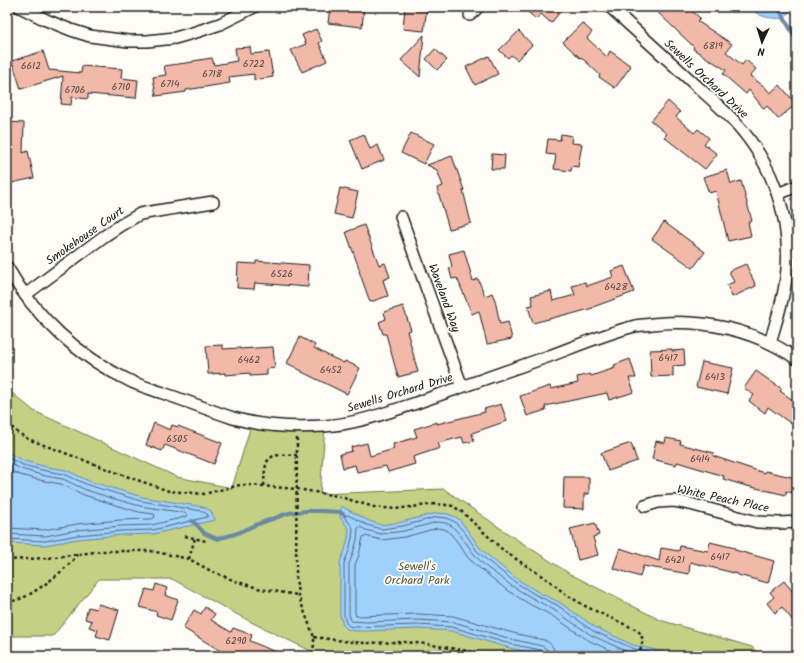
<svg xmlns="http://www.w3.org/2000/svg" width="804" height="663" font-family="Kalam,sans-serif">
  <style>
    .green { fill: #c4d184; stroke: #707650 }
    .water { fill: #a0d1fd; stroke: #6b89a3 }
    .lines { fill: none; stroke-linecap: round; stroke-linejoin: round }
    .shore { stroke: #516476; stroke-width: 1 }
    .stream { stroke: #6b89a3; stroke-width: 4 }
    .building { fill: #f2b9a9; stroke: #1c1c1c }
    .street-casing { stroke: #1c1c1c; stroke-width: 14 }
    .path { stroke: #1c1c1c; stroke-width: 2.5; stroke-dasharray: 3 3; stroke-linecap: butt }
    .street { stroke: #fdfcf7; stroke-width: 11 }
    .labels { text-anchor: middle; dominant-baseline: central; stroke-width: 3.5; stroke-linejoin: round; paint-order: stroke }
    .number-label { font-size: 10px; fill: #52433f }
    .street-label { font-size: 12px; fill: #1c1c1c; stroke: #fdfcf7 }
    .park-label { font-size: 12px; fill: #575b40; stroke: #fdfcf7 }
  </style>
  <rect width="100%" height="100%" fill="#fdfcf7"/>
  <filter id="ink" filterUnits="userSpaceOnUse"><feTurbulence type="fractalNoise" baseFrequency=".025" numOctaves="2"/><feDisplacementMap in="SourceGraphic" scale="8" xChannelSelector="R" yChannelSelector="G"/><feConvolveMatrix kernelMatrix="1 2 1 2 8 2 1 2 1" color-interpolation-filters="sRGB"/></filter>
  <g filter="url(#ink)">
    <path class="green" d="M7,389L34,411L177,477L232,488L252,422L325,426L320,494L444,489L513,537L570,574L660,620L752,647L761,656H327L313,652L253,623L172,579H99L53,636H7Z"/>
    <path class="water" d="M751,7H790V10L785,18C773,19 757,18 751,7Z
      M7,452L24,461L47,467L66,470L89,481L142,497L203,507L211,511L215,520L153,534L122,535L78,539L45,545L7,543Z
      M341,506L369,521L381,525L402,522L437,513L448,514L458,518L468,531L480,548L491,558L517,579L538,592L559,602L595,627L633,645L655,650L670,656H549L509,648L452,631L417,629L367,631H353L347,629L343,625L340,615V562L345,550L348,538L349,529L340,517Z"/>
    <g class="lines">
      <path class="shore" d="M7,457L23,465L46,471L64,474L88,485L141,501L202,511L207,514L208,515L207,517L153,530L121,531L78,535L45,541L7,539
        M7,462L21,469L45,476L63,479L86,490L111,498L140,506L185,513L187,515L185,517L152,525L121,526L77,530L45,536L7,534
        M7,469L20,475L44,481L61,484L84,495L109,503L139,512L154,514L155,516L154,518L151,519L121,520L77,524L44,530L7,528
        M544,656L543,652L541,650L510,644L452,627L417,625L354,627L349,626L346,623L344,615V563L349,551L352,538L353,529L352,526L345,518V516L348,515L367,525L381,529L403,526L437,517L447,518L455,522L465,533L477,551L489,562L515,582L536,595L557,605L593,631L632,648L659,656
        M549,656L548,650L542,646L511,639L454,622L418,620L367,622L351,621L349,614V564L353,553L357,540L358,528L360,527L366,530L381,534L404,531L437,522L446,523L452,526L461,536L474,554L485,566L512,586L534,599L554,610L591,635L630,653L641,656
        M555,656C555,648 551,643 544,640L513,633L453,616L418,614L356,616L355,613V565L359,555L363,537L365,536L382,540L405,537L437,528L444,529L448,531L456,540L469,559L482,570L508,591L531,605L551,615L588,640L622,656"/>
      <path class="stream" d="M778,7L797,41
        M192,521L196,524L204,533L217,539L235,534L258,524L289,513L306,511H321L340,512L344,515"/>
    </g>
    <path class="building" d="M330,7H364L362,27L328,23Z
      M405,7H427L424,31L403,29Z
      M522,7H564L551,23L541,14L536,19Z
      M652,7H688L700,18L697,21L732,44L726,52L742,65L746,60L756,69L750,76L765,87L770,93L780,85L796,104L778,119L767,106L764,109L749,90L746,94L723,74L726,70L693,49L694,47Z
      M582,23L592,32L587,38L607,57L610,51L631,66L615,88L599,77L600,75L581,57L580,58L563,42Z
      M316,29L322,41L319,43L327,61L302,72L291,50L306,44L302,35Z
      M519,31L532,45L517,60L511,55L508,58L499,50Z
      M424,35L420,77L401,60Z
      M250,47L251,54L269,52L273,77L254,80V74L229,77L230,83L186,90V92L156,96L153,77L166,75L164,66L193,62V61L212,58L214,65L237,61L235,48Z
      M435,49L447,60L437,70L426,59Z
      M43,51L49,70L81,73L82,66L122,69L121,78L138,80L136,98L88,94V99L72,97L71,105L61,104L63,76L21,89L12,61Z
      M489,56L498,74L475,85L466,67Z
      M668,101L680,112L676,117L694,133L698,129L709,138L704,144L717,154L705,169L664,137L667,134L651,121Z
      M7,122L24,123L23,153L28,151L34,178L7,184Z
      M411,133L434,144L424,164L401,153Z
      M364,134L370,149L378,145L384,160L362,169L350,140Z
      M561,134L572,136L571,143L582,144L578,167L572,166L571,171L554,169L556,155L546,154L548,139L560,140Z
      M492,154L505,155L504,169H491Z
      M452,156L464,190H463L471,223L449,229L437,188L443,186L437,170L427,165Z
      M727,170L731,184L741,181L752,221L748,222L751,236L728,241L716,191L709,193L703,177Z
      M340,188L358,192L352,218L334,214Z
      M664,222L705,252L693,268L652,239Z
      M364,225L379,265L385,263L390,277L383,280L388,296L370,302L359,271H360L346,232Z
      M464,250L473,281L478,279L485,296L492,293L495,300L500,324L508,322L512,339L487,344L479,311L472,314L457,278L452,279L449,268L452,267L449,254Z
      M256,261L309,265L308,287L255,283L254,289L237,288L238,263L256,264Z
      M746,264L756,286L732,297L727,285L734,282L729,271Z
      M624,266L634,292L593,307V308L568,315V314L533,323L528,306L533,305L531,296L551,291L553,301L575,295L572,286L585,282L587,286L613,277L611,271Z
      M403,306L411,330L407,331L418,372L398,377L386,334H383L379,322L386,319L384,312Z
      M300,337L315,345L314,348L329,356L344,363L345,361L360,368L347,394L302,372V371L287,363Z
      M223,345V349L240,348V349L273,347L275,368L267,369V375L250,376V373L225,375V373L208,374L206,346Z
      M672,349V351L684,350L685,365L673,366V376L651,377L650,350Z
      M630,359L636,378H629L634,392L609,400L607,393L545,406L546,410L527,416L520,396L550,386L551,389L578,383L577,377L590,374L591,376L615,368L614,365Z
      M702,362L733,368L727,394L696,387Z
      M756,371L782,389L780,391L797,403V428L768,407L765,413L749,401L754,395L744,388Z
      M501,404L507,421L472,433L474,441L464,443L462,437L438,443L440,448L413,457L415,464L388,472L386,466L357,472L355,465L343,468L340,454L352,451L351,447L367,443L370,456L394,449L393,444L417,437L414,429L437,422V424L485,412L484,409Z
      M154,423L170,430L172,425L178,427V426L222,443L214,464L165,445L162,451L146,445Z
      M666,438L681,441L680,444L714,453L713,456L764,473L765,471L796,478L793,493L786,491V495L743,485L723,479L724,476L677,462L676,465L652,459L656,441L665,443Z
      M631,443L637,461L608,471L601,453Z
      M564,477H589V494H584V509L563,508Z
      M595,523L599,535L593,537L598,555L578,560L570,529Z
      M710,542L735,548V550L774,561L768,583L738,575V574L690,562L689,574L643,566L640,577L613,568L620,548L659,561L661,548L679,551L680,546L708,551Z
      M784,581L797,597V626L782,607L775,613L767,603L774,597L770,592Z
      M156,584L167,588L165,595L178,600L171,620L156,615L157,612L140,607L146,589L154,591Z
      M98,604L119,610L110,640L96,636L98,630L89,627L92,621L85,619L88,607L96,609Z
      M205,607L215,614L211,620L231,632L233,628L252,635L250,641L285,656H225L218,653L219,650L183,628L194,610L201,614Z"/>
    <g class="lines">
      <g class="street-casing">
        <path id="street" d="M20,7L46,20L71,30L90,36L128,41H147L175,38L196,32L220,24L254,7
          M610,7C636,31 663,55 689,79C703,92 719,105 733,120C771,160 791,214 787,269C785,295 777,318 770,343
          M470,15L478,7
          M778,194L797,186
          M401,217L462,387
          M7,267C35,317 79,357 130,381C140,386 152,389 163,393C186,401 209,410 233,418C261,426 294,428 324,426C356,424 386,413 416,403C459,388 502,373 544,358C574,347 604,334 635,326C640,325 646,325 652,324C702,318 756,330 797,359
          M25,295L103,237L121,225L140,214L157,211L213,202
          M645,506L658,502L674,501L690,504L757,522L780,523L797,522"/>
      </g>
      <path class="path" d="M7,423L17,432L28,439L123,475L169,491L204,494L240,485H248L297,489L337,496L374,507L384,508L395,509L436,504L446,505L453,506L462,512L504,551L551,582L565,594L587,607L637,630C646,637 641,646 639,656
        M297,438L296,577L298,595L314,637V645L311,656
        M264,486C265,455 267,454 297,455
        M185,536L206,541
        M189,559L195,538
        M7,560L47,558L103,551H151L189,559L211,571L235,581L261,589L298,595
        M7,601C9,601 11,602 13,601C31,598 67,569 78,554
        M314,637L351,642L366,643L405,642L427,644L495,656"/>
      <use href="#street" class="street"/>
    </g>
  </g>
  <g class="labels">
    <g class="number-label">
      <text x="713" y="46">6819</text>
      <text x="254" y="64">6722</text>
      <text x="31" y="66">6612</text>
      <text x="212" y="74">6718</text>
      <text x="170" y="84">6714</text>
      <text x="121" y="87">6710</text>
      <text x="75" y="90">6706</text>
      <text x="282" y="274">6526</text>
      <text x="616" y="287">6428</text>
      <text x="668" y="358">6417</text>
      <text x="249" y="360">6462</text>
      <text x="331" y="370">6452</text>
      <text x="715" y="377">6413</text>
      <text x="177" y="439">6505</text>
      <text x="700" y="459">6414</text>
      <text x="720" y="557">6417</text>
      <text x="675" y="560">6421</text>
      <text x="236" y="641">6290</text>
    </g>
    <g class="street-label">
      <text transform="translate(706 79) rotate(43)">Sewells Orchard Drive</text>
      <text transform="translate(85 236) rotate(-35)">Smokehouse Court</text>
      <text transform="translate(444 298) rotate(70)">Waveland Way</text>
      <text transform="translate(400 393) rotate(-17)">Sewells Orchard Drive</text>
      <text transform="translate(723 499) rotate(12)">White Peach Place</text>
    </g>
    <g class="park-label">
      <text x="417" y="566">Sewell's<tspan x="417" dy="14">Orchard Park</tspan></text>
    </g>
  </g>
  <rect width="804" height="663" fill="none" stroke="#fdfcf7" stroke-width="24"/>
  <rect x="12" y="12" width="780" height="639" fill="none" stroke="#1c1c1c" stroke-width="1.5" filter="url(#ink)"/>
  <g transform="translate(762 42) rotate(184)" stroke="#fdfcf7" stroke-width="3" paint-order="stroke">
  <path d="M0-3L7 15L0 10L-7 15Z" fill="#1c1c1c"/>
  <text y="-6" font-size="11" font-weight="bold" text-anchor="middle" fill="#1c1c1c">N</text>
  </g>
</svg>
